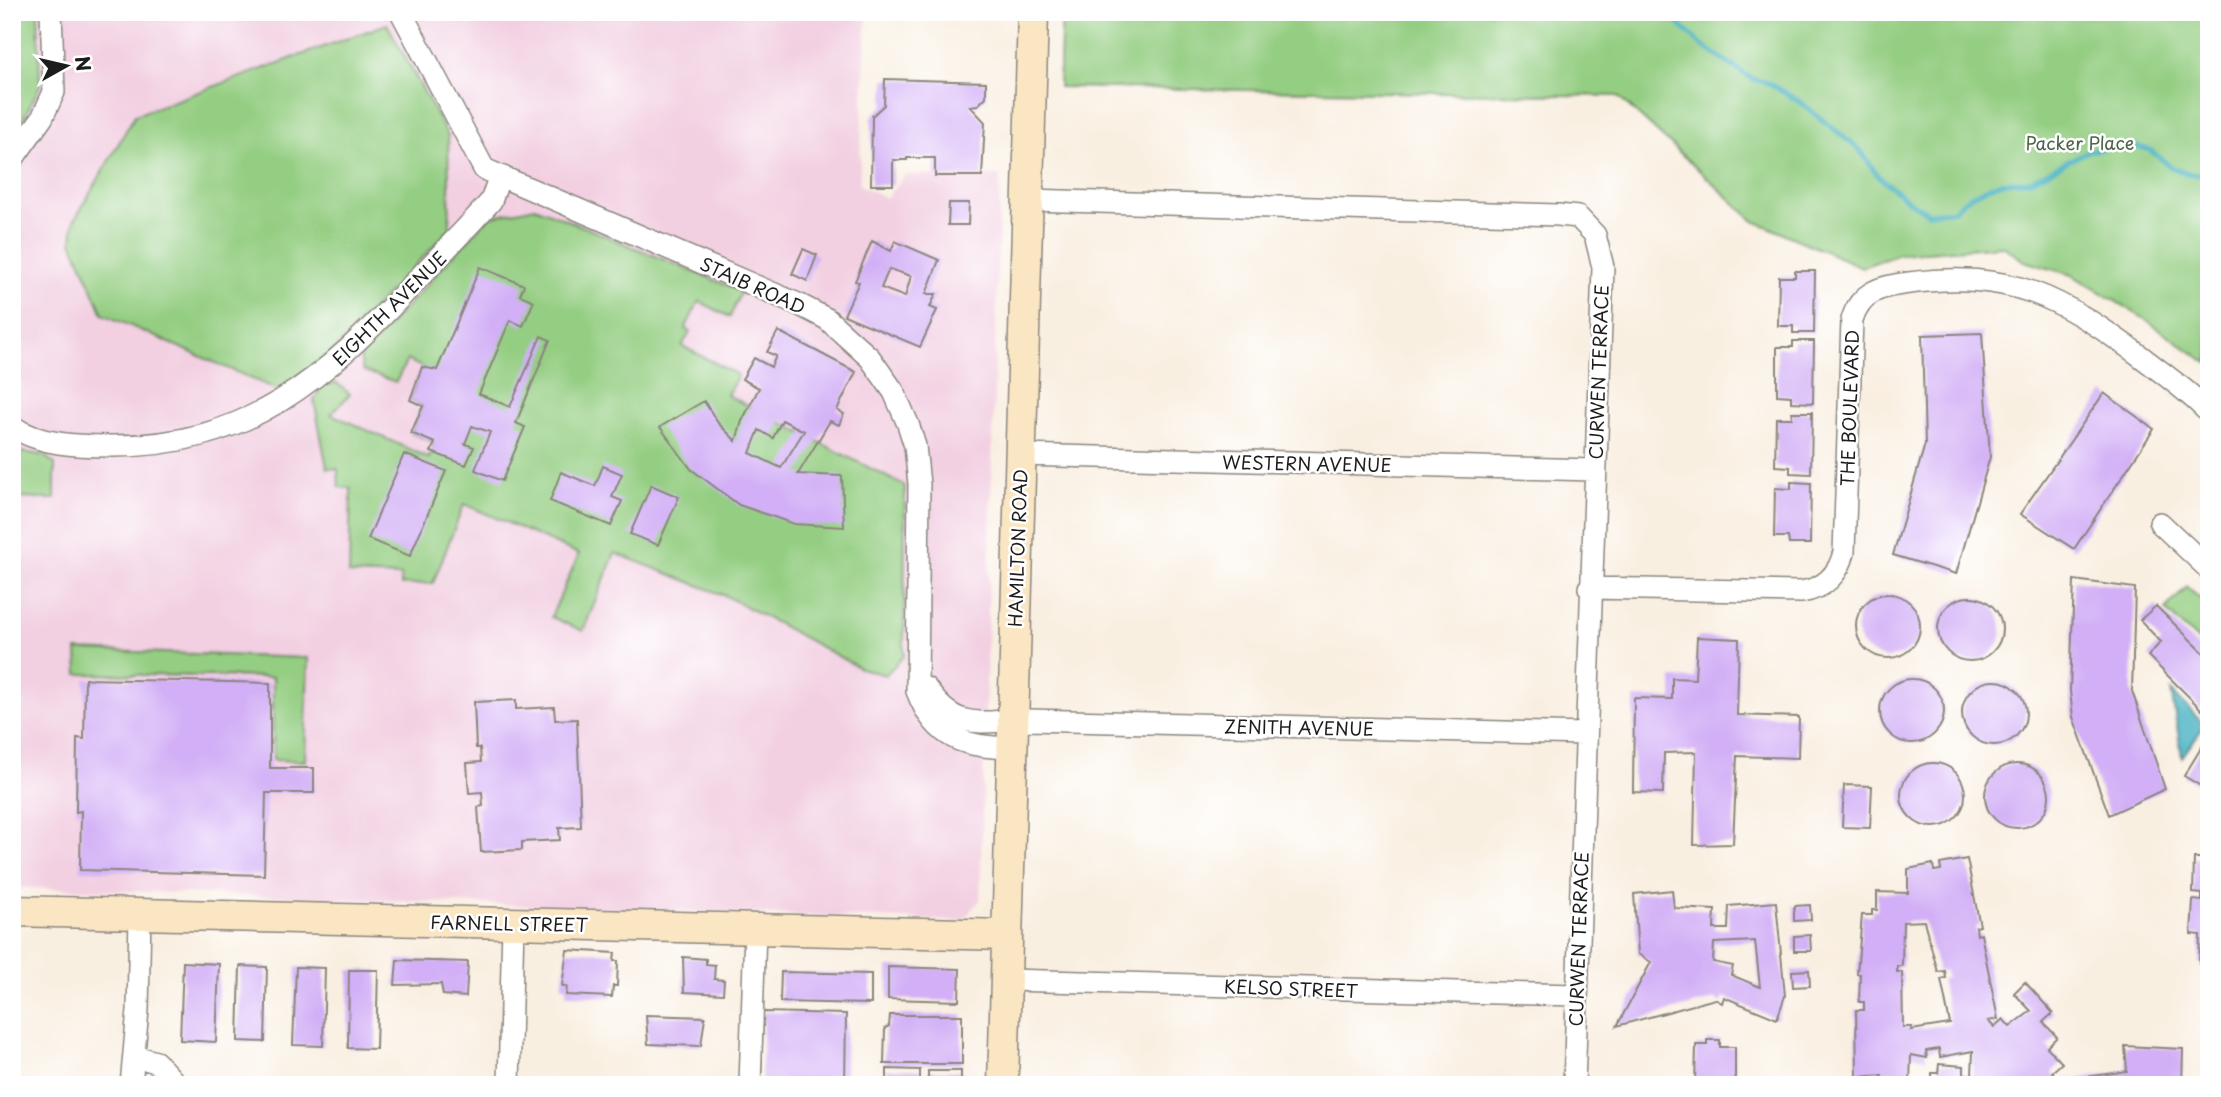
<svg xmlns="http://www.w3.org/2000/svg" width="2221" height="1097" font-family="'Playpen Sans',sans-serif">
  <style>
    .built { fill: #f2cfe1 }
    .green { fill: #94ce82; stroke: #58754f; stroke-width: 2 }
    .water { fill: #41afbf; stroke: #2e666e; stroke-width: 2 }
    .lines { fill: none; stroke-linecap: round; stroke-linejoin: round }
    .stream { stroke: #41afbf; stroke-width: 5 }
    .building { fill: #d2aff6; fill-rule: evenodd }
    .street-casing { stroke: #8a867e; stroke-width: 24 }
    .secondary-casing { stroke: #8a867e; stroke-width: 33 }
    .street { stroke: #fff; stroke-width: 21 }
    .secondary { stroke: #fbe6c4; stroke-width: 30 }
    .labels { text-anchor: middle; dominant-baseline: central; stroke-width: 5; stroke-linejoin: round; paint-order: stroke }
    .park-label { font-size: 18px; fill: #4c6345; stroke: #fff }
    .street-label { font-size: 18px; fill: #1c1c1c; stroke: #fff }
  </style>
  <rect width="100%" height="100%" fill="#fff"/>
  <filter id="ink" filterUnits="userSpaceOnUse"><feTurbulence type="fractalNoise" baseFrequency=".0143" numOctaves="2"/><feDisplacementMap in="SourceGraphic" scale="14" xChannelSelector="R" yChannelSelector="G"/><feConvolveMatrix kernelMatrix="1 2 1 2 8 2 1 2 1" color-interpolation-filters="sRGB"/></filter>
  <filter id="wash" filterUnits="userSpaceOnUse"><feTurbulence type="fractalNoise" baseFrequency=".00686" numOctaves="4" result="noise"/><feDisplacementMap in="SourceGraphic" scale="28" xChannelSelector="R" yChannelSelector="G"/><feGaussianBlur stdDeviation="1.57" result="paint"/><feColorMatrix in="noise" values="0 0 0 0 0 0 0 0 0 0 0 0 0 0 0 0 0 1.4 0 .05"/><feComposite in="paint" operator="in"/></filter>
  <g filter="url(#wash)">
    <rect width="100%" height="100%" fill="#f9efe1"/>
    <path class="built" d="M12,12H867L859,185L886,198L905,175L1000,176L980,900L962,921L12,887L15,499L12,498Z"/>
    <path class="green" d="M12,12H38L40,86L12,141Z
      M1062,12H2209V364L2148,321L2072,275L2024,261L2003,246L1900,254L1862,267L1754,221L1618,96L1059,87Z
      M387,24L448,136L450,229L325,359L280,391L103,314L72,241L74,221L135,115Z
      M535,207L741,291L730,317L699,301L685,329L690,332L682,346L738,375L727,395L905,486L904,656L885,675L860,668L726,596L615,553L583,631L551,617L579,554L464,504L433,583L401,585V576L349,574L351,488L339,487L338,469L327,468L314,400L322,386L337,383L350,394L331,414L429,458L435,443L411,433L423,406L410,400L422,367L407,360L396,382L363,371L360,357L489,217Z
      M12,451L43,455L55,464V499L12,498Z
      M2187,587L2209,607V651L2165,610Z
      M77,650L308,658L305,761L273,760V677L78,674Z"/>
    <path class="water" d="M2171,691L2205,725L2182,757Z"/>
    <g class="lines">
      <path class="stream" d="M1335,12H1387
        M1666,12L1700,44L1752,79L1769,83L1800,102L1860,150L1878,176L1910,202L1929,213L1954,210L1970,196L1998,183L2031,180L2088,151L2131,145L2150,150L2171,167L2185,173L2209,176"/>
    </g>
    <g id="blocks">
      <path class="building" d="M885,79L986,82V97L978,105L970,106L985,122L982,176H935V158H907V160H893V185H871L872,116L884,105Z
        M949,203H969L968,225H948Z
        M872,241L891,251L895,241L939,260L926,294H936L930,307L937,310L920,347L844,315L859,282L855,281ZM889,269L911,276L905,297L881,288Z
        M803,249L817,255L807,281L792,274Z
        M480,267L524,285L520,295L534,301L523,326L510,320L479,394L510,407L541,336L550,340L516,423L525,427L502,481L475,470L490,432L472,426L465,444L474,447L466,465L431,452L435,443L411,433L423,406L410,400L422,367L437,370Z
        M1795,271H1815L1814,333H1793V326H1778L1779,277H1795Z
        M778,331L856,372L837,410L844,414L839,425L830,421L798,474L842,476L844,527L794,524L739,505L691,469L660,427L704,401L718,423L736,441L742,421L759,388L742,379L754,358L771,367L776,356L767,352ZM782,420L804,431L781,468L750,453L759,430L773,438Z
        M1982,333L1990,457L1956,574L1893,555L1925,444L1922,335Z
        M1793,341H1814L1813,403L1791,402V396L1777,395V347H1793Z
        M2104,393L2154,429L2074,549L2020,514Z
        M1792,412H1812L1811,474L1790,473V467L1775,466L1776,418H1792Z
        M404,454L446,471L410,556L368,539Z
        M603,466L622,474L612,497L622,501L611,526L550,501L561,472L595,486Z
        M1791,482L1811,483L1810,544H1789L1788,537H1774L1775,488L1791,489Z
        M651,485L679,497L658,545L630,534Z
        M2074,580L2135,588L2132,691L2165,789L2109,815L2073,717L2070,691Z
        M1856 626a32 32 0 1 1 64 0a32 32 0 1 1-64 0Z
        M1938 629a32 32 0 1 1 64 0a32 32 0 1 1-64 0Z
        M2156,606L2209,658V717L2148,656L2161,642L2140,620Z
        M1697,637L1739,639L1737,715L1799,717L1798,758L1737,756L1733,844L1694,845L1696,752L1664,753L1663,793L1633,792L1634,698L1672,699V678L1695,679Z
        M1880 711a32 32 0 1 1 64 0a32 32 0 1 1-64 0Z
        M85,679L270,683V768H314V793H266L264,875L80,870L81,811L76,812L77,738L84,739Z
        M1962 713a32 32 0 1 1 64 0a32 32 0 1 1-64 0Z
        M516,700V709L554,707L555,720L577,719L581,827L559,828L560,840L522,842V850L481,852L478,807L483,806L482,792L469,793L467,763L481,762L480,748H476L474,702Z
        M2209,735V791L2184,776Z
        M1901 795a32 32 0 1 1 64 0a32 32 0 1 1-64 0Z
        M1985 796a32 32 0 1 1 64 0a32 32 0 1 1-64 0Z
        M1844,785L1872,786L1870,828L1842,827Z
        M2204,831H2209V973H2203V964H2199L2200,935L2191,934L2193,900L2202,901V894L2193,893L2194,858H2203Z
        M1967,859L1980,926L1976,927L1977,935L1981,934L1998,1019L1988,1021L1994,1027L2003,1019L2010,1027L2031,1011L2014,993L2025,982L2053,1013L2043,1022L2057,1037L2047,1047L2062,1063L2052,1072L2058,1079L2052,1085H1932V1073H1938L1939,1064L1964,1066V1074L1972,1075L1973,1051L1940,1057L1939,1049L1926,1051L1927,1058L1911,1055L1910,1081L1881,1080L1882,1075L1857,1077L1856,1010H1864V1002H1859L1860,974H1857L1862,915H1872V910H1877V892L1908,893V869L1933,864L1934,871L1941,870L1940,864ZM1924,921L1938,972L1945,971L1946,978L1941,979L1950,1024L1911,1030L1912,1027H1903L1902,972H1897V966H1902L1903,922Z
        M1672,890L1674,908L1715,910L1714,929H1728L1729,906L1776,902L1785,996L1777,1019L1724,997L1722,1003L1715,999L1617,1026L1651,962L1638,954L1634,894ZM1755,941L1760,987L1731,975L1733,966L1713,962L1714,943Z
        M1810,905L1811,920L1794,921V906Z
        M1810,935L1811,951H1794V936Z
        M567,950L615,953L614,961H618L617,986H613L612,997L566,995L567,986H562Z
        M683,957L706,959V964L715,965L714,979L724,980L723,994L684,992Z
        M397,960L468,962L466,997L443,995L441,984L395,985Z
        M183,962L219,964L216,1042L180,1040Z
        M240,966L267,967L265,1042L238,1041Z
        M296,967L325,968L323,1046L293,1045Z
        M888,967L960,969L959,1001L888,999Z
        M349,970H378L376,1049L348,1048Z
        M1809,970L1810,986L1793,987L1792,971Z
        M781,972L871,974V1004L780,1002Z
        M763,1012L846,1014L845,1085H761Z
        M646,1015L705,1017L701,1046L648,1044Z
        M890,1015H962V1064H884L885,1028L889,1026Z
        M1707,1040H1720V1047H1735V1085H1695L1696,1045H1707Z
        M2125,1046L2183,1049L2182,1085H2058L2059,1081L2127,1071Z
        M887,1069L920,1070V1085H881V1080H887Z
        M928,1071H961V1085H928Z"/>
    </g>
  </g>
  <g filter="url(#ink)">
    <use href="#blocks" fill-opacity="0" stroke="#8a867e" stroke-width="2"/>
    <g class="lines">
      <g class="street-casing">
        <path id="street" d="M401,12L484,169L800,305L827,319L870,358L894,392L908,424L915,446L919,484L917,691C936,741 964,746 1012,748
          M12,160L42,118L54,92L51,12
          M1028,200L1558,215L1578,217L1595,235L1603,267L1574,1085
          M12,426C39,445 78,446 110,446C249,447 325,378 414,283C440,255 466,229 491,201L499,178
          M1020,455L1594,470
          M2160,523L2209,569
          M1589,588L1801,592C1824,589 1839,574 1844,552L1852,320C1860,291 1882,286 1909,283C2011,270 2058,296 2139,355C2162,373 2189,391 2209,413
          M926,688C957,734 981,720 1029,720L1585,734
          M1006,980L1576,995
          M134,1056L156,1062L177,1085
          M131,1085L138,1010L140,915
          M509,1085L513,923
          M750,1085L755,929"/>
      </g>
      <g class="secondary-casing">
        <path id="secondary" d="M12,911L1007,935
          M1003,1085L1033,12"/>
      </g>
      <use href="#street" class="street"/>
      <use href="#secondary" class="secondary"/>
    </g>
  </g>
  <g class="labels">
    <g class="park-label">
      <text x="2080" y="142">Packer Place</text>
    </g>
    <g class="street-label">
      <text transform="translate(753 285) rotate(24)">STAIB ROAD</text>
      <text transform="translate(389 308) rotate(-45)">EIGHTH AVENUE</text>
      <text transform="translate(1598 372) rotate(-88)">CURWEN TERRACE</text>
      <text transform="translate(1849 408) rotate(-88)">THE BOULEVARD</text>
      <text transform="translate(1307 463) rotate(1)">WESTERN AVENUE</text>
      <text transform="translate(1017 548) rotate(-88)">HAMILTON ROAD</text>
      <text transform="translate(1299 727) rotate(1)">ZENITH AVENUE</text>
      <text transform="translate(509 923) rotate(1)">FARNELL STREET</text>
      <text transform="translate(1578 939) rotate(-88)">CURWEN TERRACE</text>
      <text transform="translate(1291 988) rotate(2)">KELSO STREET</text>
    </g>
  </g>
  <rect width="2221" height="1097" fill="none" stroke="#fff" stroke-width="42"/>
  <g transform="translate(66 66) rotate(82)" stroke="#ffffff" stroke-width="5" paint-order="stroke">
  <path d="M0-5L12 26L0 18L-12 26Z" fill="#1c1c1c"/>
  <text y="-10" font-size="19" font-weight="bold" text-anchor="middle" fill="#1c1c1c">N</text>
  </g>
</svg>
